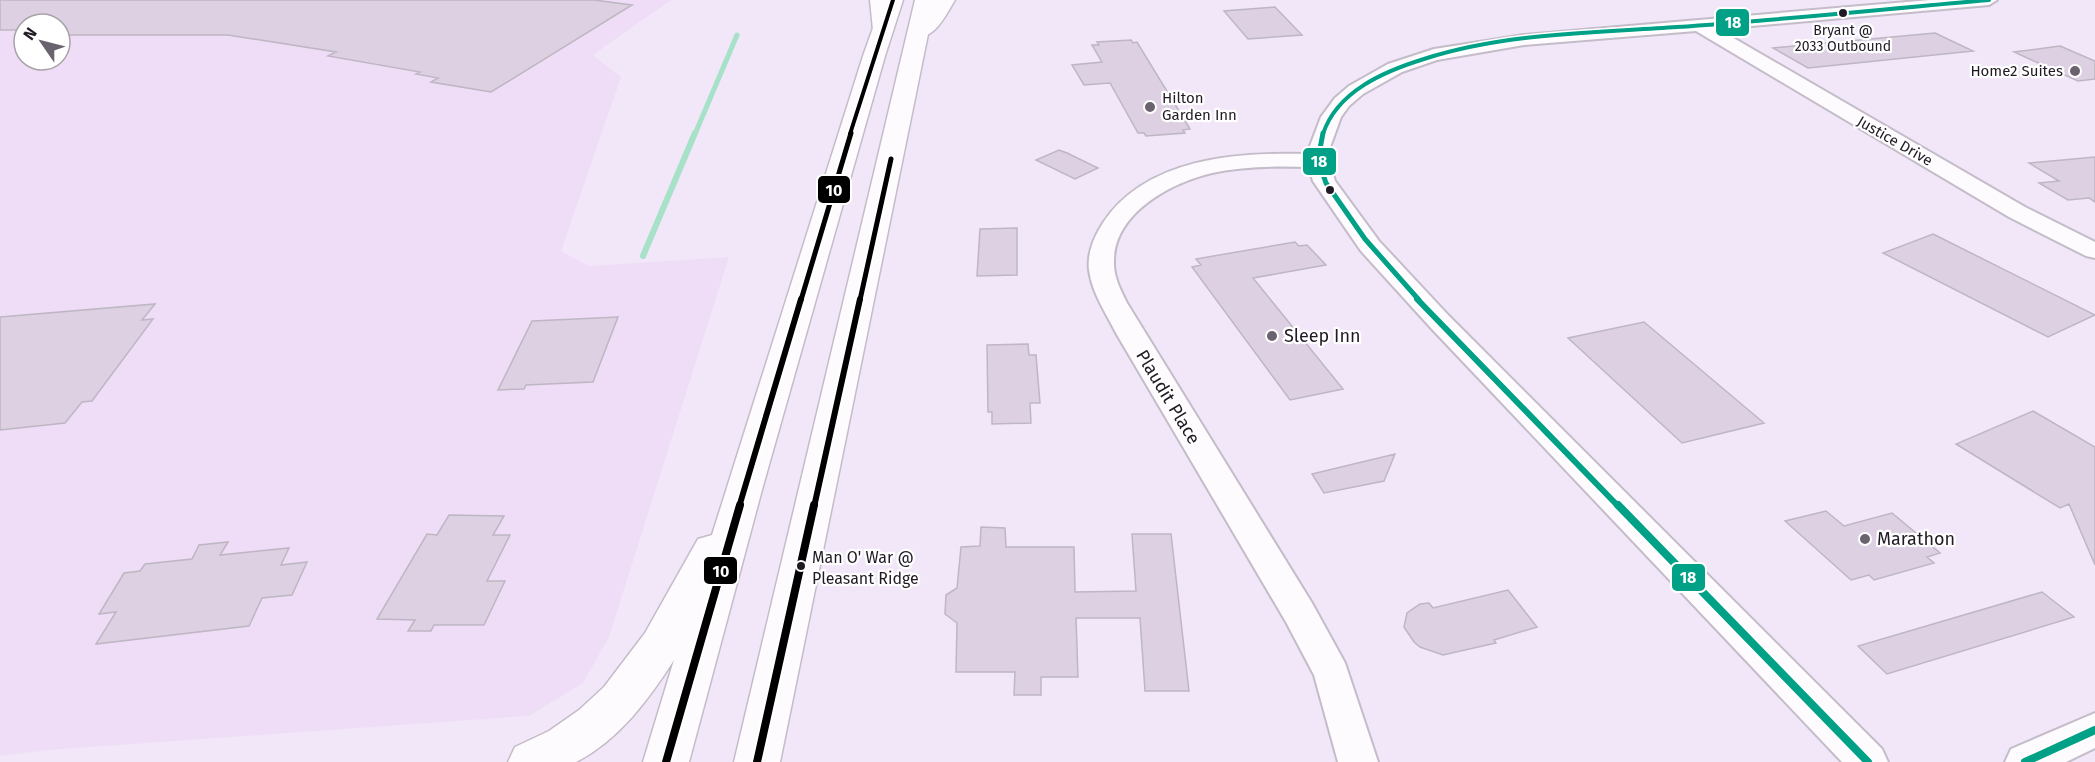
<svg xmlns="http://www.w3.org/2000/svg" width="2095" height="762" font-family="'Fira Sans',sans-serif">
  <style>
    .built { fill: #efddf7; fill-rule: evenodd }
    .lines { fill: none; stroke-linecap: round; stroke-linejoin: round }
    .stream-far1 { stroke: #a6e1c8; stroke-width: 5 }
    .stream { stroke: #a6e1c8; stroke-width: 6 }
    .building { fill: #dcd0e2; stroke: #beb6c3; stroke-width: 1.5 }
    .minor-casing { stroke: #c4bcc8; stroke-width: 4 }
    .major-casing { stroke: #c4bcc8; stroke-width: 3 }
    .highway-casing { stroke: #c4bcc8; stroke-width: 3 }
    .minor { fill: #fdfbfe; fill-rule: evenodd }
    .major { fill: #fdfbfe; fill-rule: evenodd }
    .highway { fill: #fdfbfe; fill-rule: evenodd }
    .bus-1-far3-casing { stroke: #fff; stroke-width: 7 }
    .bus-1-far2-casing { stroke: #fff; stroke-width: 9 }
    .bus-1-far1-casing { stroke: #fff; stroke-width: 10 }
    .bus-1-casing { stroke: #fff; stroke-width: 12 }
    .bus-2-far3-casing { stroke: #fff; stroke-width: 7 }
    .bus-2-far2-casing { stroke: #fff; stroke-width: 9 }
    .bus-2-far1-casing { stroke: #fff; stroke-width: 10 }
    .bus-2-casing { stroke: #fff; stroke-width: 12 }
    .bus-1-far3 { stroke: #00a186; stroke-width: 4 }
    .bus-1-far2 { stroke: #00a186; stroke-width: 5 }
    .bus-1-far1 { stroke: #00a186; stroke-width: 6 }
    .bus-1 { stroke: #00a186; stroke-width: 8 }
    .bus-2-far3 { stroke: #000; stroke-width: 4 }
    .bus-2-far2 { stroke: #000; stroke-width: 5 }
    .bus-2-far1 { stroke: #000; stroke-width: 6 }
    .bus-2 { stroke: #000; stroke-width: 8 }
    .bus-dot { fill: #211a24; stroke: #fff; stroke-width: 2 }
    .poi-dot { fill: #6a626e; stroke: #fff; stroke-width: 2 }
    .labels { text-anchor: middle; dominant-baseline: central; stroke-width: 4.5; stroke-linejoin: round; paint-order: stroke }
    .far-bus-label { font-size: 14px; fill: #211a24; stroke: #fff }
    .far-poi-label { font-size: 15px; fill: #211a24; stroke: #fff; text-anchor: end }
    .far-street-label { font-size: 15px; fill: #211a24; stroke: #fff }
    .bus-label { font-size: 16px; fill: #211a24; stroke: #fff; text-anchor: start }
    .poi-label { font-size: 18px; fill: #211a24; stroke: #fff; text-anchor: start }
    .street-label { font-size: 18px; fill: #211a24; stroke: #fff }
    .line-badge { stroke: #fff; stroke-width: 2 }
    .badge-label { font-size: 16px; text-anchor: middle; font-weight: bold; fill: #fff }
  </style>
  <rect width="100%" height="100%" fill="#f2e7f8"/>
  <path class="built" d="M0,0H671L593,55L621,77L561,251L589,266L729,257L609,637L583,683L529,716L48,750L0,756ZM24,24H60V60H24Z"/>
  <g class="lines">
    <path class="stream-far1" d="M695,134L737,35"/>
    <path class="stream" d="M643,256L695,133"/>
  </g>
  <path class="building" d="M0,0H594L632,5L491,92L431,82L438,78L416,74L420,72L328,56L336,52L228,35H60V24H24V30H0Z
    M1275,7L1302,35L1248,39L1224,11Z
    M1935,33L1973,51L1808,68L1773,48Z
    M1131,40L1133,43L1137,42L1190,129L1183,130L1185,133L1146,136L1144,133H1138L1110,83L1084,85L1072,65L1102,62L1092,45H1099L1097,42Z
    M2060,46L2095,61V79L2078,81L2014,52Z
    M1059,150L1067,153L1098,168L1075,179L1036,160Z
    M2095,157V202L2089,198L2068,200L2039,183L2059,181L2029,163Z
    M1017,228V275L977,276L980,229Z
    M1933,234L2095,315L2048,337L1883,253Z
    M1295,242L1299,246L1307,245L1326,265L1253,278L1343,389L1290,400L1192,267L1201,265L1196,259Z
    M155,304L142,320L153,319L92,401L82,402L65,423L0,430V317Z
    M618,317L593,382L526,385L524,389L498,390L532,321Z
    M1644,322L1764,423L1682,443L1568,338Z
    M1028,344L1029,355H1036L1040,403H1030L1031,423L992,424V412H988L987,345Z
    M2033,411L2095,447V565L2069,504L2060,508L1956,444Z
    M1395,454L1384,481L1324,493L1312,474Z
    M1826,511L1844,526L1892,513L1940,553L1927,557L1934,563L1874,580L1869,575L1851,580L1785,521Z
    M449,515L504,516L493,535H510L487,581H505L484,625H434L431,631H408L415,620L377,619L427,534L437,535Z
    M981,527L1005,528L1006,547H1074L1075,592L1136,591L1132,534H1171L1189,691H1145L1140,618H1076L1078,677H1041V695H1014L1015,672H956L957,623L945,614L946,595L957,588L961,547L980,546Z
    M228,542L220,555L289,548L281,565L307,562L292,595L262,598L249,626L96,644L116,612L99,614L124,573L140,571L145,564L192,559L199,545Z
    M1508,590L1537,627L1494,640L1496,643L1443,655L1420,647L1414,642L1404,627L1407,613L1420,604L1429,603L1433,608Z
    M2042,592L2074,617L1887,674L1858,646Z"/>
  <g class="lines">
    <g class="minor-casing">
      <path id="minor" d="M1930,0H1997L1989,5L1718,29L2025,207L2095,242V258L2086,256L2009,217L1696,31L1524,45L1437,60L1402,72L1363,94L1349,106L1341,117L1329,150V161L1335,181L1379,241L1449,316L1882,749L1888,762H1842L1431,328L1361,251L1313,181L1309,167C1277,166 1244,166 1212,173C1170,183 1112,214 1114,264C1114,278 1121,291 1127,303L1312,603L1345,663L1378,762H1338L1314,675L1286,622L1116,333C1106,313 1092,293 1089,270C1087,253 1094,237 1103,223C1146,158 1237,152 1307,154L1321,117L1335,98L1349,86L1388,64L1434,49L1524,35Z
        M2095,713V748L2066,762H2005L2011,749Z"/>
    </g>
    <g class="major-casing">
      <path id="major" d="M883,0H903L885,56L763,486L689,762H643L674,660C649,699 619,740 576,762H508L515,747L549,731L579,710L604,687L645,633L698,539L712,535L863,56Z
        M915,0H935L780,762H734Z"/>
    </g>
    <g class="highway-casing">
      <path id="highway" d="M870,0H890L893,30L890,34L883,36L876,34L873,30Z
        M935,0H955C945,16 934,42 912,36L909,32L924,17Z"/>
    </g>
    <use href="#minor" class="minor"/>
    <use href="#major" class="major"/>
    <use href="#highway" class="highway"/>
    <g class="bus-1-far3-casing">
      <path id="bus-1-far3" d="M1323,134C1337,91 1385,71 1424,59C1505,33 1593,33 1677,27C1781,20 1885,9 1989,0"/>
    </g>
    <g class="bus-1-far2-casing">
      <path id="bus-1-far2" d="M1323,133L1319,154L1320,166L1326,183L1365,239L1419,300"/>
    </g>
    <g class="bus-1-far1-casing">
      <path id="bus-1-far1" d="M1417,299L1619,507"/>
    </g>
    <g class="bus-1-casing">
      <path id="bus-1" d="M1618,505L1868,762
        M2025,762L2095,730"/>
    </g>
    <g class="bus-2-far3-casing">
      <path id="bus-2-far3" d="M850,134L893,0"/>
    </g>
    <g class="bus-2-far2-casing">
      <path id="bus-2-far2" d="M801,300L851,133
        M860,300L891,159"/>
    </g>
    <g class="bus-2-far1-casing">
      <path id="bus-2-far1" d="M739,507L801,299
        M814,507L860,299"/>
    </g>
    <g class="bus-2-casing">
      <path id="bus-2" d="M666,762L740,505
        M757,762L814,505"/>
    </g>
    <use href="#bus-1-far3" class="bus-1-far3"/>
    <use href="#bus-1-far2" class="bus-1-far2"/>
    <use href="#bus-1-far1" class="bus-1-far1"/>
    <use href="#bus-1" class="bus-1"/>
    <use href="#bus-2-far3" class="bus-2-far3"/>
    <use href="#bus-2-far2" class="bus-2-far2"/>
    <use href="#bus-2-far1" class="bus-2-far1"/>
    <use href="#bus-2" class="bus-2"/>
  </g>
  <g class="bus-dot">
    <circle cx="1843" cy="13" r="5"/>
    <circle cx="1330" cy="190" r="5"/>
    <circle cx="801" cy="566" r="5"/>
  </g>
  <g class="poi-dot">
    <circle cx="2075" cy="71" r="6"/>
    <circle cx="1150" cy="107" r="6"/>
    <circle cx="1272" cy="336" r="6"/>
    <circle cx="1865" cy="539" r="6"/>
  </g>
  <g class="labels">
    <g class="far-bus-label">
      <text x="1843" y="30">Bryant @<tspan x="1843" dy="16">2033 Outbound</tspan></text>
    </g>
    <g class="far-poi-label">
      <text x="2063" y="71">Home2 Suites</text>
      <text x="1162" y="98" text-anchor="start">Hilton<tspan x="1162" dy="17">Garden Inn</tspan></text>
    </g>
    <g class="far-street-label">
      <text transform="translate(1895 141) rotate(30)">Justice Drive</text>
    </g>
    <g class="bus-label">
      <text x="812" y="557">Man O' War @<tspan x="812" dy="21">Pleasant Ridge</tspan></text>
    </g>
    <g class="poi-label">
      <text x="1284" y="336">Sleep Inn</text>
      <text x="1877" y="539">Marathon</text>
    </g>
    <g class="street-label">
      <text transform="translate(1168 397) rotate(59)">Plaudit Place</text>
    </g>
  </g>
  <g class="line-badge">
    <rect x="1715" y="8" width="35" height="29" rx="6" fill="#00a186"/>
    <rect x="1302" y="147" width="35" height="29" rx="6" fill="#00a186"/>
    <rect x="817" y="175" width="34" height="29" rx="6" fill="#000"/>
    <rect x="703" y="556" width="35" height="29" rx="6" fill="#000"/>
    <rect x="1671" y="563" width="35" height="29" rx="6" fill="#00a186"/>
  </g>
  <g class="badge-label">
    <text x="1733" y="28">18</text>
    <text x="1319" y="167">18</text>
    <text x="834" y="196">10</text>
    <text x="721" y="577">10</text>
    <text x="1688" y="583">18</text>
  </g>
  <g transform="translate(42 42) rotate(305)"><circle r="28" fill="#ffffff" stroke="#a6a3a7" stroke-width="1.5"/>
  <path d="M0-4.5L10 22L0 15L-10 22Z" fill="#6a626e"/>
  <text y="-9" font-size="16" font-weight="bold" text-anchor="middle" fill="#211a24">N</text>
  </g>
</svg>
